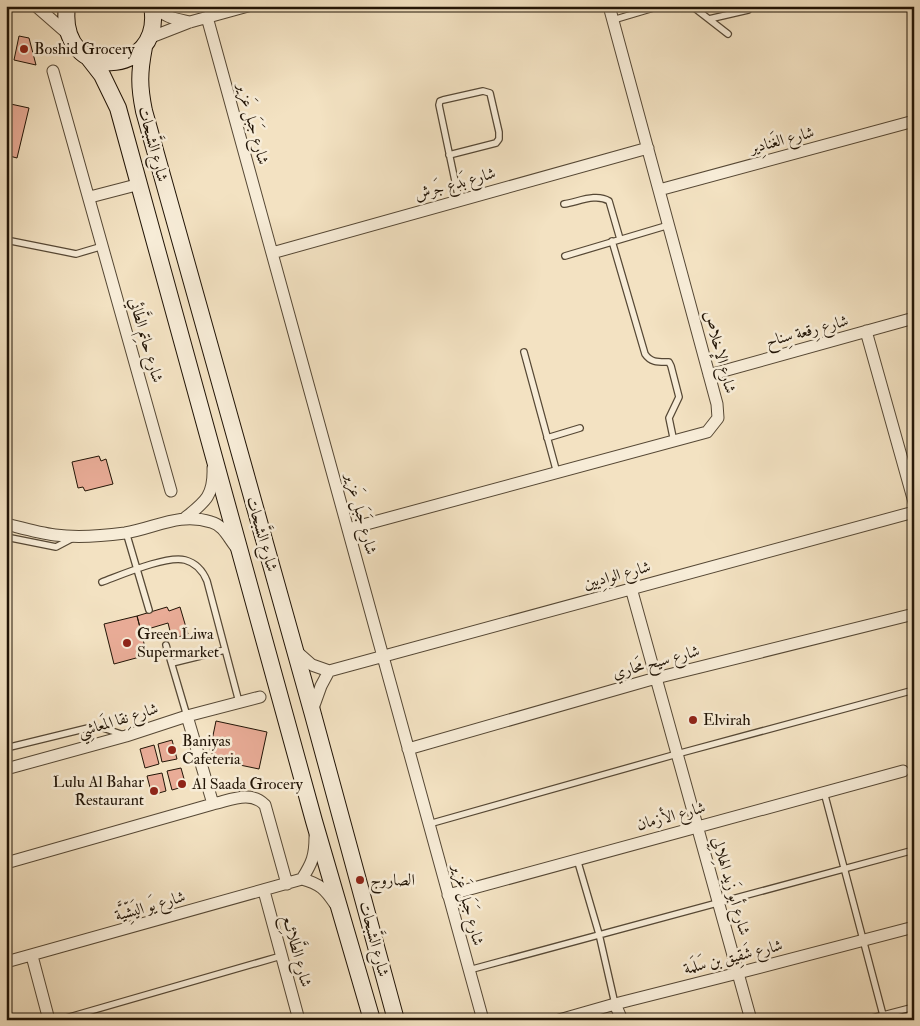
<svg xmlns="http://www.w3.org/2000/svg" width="920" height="1026" font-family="'IM FELL Double Pica',Amiri,serif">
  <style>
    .building { fill: #e9ac97; stroke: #211406 }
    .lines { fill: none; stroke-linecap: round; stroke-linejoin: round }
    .lane-casing { stroke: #564835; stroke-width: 8 }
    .street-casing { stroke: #564835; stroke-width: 13 }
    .secondary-casing { stroke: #211406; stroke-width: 18 }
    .lane { stroke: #f7ecd7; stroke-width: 5.5 }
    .street { stroke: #f7ecd7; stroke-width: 11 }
    .secondary { stroke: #f7ecd7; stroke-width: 16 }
    .poi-dot { fill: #8f2418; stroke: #f7ecd7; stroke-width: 2 }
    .labels { text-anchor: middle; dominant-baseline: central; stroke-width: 5; stroke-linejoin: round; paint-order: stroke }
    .poi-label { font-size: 16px; fill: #211406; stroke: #f7ecd7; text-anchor: start }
    .street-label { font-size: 16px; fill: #211406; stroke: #f7ecd7 }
  </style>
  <rect width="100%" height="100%" fill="#f3e2c2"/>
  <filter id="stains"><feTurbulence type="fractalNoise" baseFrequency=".004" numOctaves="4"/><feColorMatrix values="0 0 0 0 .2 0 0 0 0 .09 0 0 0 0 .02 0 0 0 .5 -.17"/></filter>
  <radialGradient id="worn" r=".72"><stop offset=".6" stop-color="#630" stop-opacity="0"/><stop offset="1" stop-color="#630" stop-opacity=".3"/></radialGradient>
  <path class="building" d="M19,36L29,38L36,65L14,60Z
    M6,103L29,108L17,158L6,155Z
    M99,456L101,461L106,459L113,484L85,491L83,487L78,488L72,462Z
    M167,607L169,611L180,607L188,634L172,639L168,623L141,631L137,616Z
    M137,616L147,655L114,664L104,624Z
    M216,721L267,732L259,769L216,760L210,750Z
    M172,740L177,759L162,762L158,744Z
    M154,745L159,764L145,768L140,749Z
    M181,768L186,786L172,790L167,771Z
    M162,773L166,791L152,795L147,776Z"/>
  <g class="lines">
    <g class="lane-casing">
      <path id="lane" d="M692,6L728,34
        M709,19L748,10
        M613,20L660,6
        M449,155L496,143L499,139V132L490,93L483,91L443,100L440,101L439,105L459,200
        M564,204C578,202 596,193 609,201L620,239
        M6,240L76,254L103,246
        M612,241L645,354C651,363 659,362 669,362L671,366L679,397L669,418L674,442
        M565,256L669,225
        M524,352L557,473
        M547,438L580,428
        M126,532L149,610
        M6,537L56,547L73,538
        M102,582C121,575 167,555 185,560C196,563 203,571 207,581L239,702
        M166,645L187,716
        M172,663L225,650
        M6,748L88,728H103L124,735
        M824,792L883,1015
        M429,824L677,754L914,690
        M577,859L599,934L615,1004
        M469,970L914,850
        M59,1020L281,956
        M864,1020L914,1007"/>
    </g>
    <g class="street-casing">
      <path id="street" d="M36,6L68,34
        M155,6C164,18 177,19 190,22
        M207,17L483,1020
        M149,38L190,22L248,6
        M53,71L171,491
        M659,190L914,121
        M90,197L140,184
        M272,253L648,148
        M866,331L914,502
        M709,375L914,318
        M185,518C205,502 214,496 213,468
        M6,524C22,528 39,533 55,535C78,538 102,536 125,533C156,528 179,512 211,522C223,525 228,537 235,546
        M348,529L707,432L718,418L717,404L609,6
        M631,588L751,1020
        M295,650L312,665L329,671L914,512
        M312,711L321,686L329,671
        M187,716L213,804
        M408,749L656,678L914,614
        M6,769L126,736L187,716L260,697
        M6,863L213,804C231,800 251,790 265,805L287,884
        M302,879C312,863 315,856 315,837
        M264,891L299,1020
        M448,895L903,771
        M32,956L49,1020
        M6,962L302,879C320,884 325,889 335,904
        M615,1004L622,1020
        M559,1020L615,1004L738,973L914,927"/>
    </g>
    <g class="secondary-casing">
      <path id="secondary" d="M67,6C57,84 165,78 152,6
        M144,47C139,73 139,86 144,111L312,711L396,1020
        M88,57L102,75L118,108L314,821L372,1020"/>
    </g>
    <use href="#lane" class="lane"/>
    <use href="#street" class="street"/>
    <use href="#secondary" class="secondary"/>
  </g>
  <g class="poi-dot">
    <circle cx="24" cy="49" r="5"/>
    <circle cx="127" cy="643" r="5"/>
    <circle cx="693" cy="720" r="5"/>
    <circle cx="172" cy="750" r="5"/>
    <circle cx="182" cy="784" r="5"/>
    <circle cx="154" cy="791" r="5"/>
    <circle cx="360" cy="880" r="5"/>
  </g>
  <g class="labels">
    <g class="poi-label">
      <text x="34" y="49">Boshid Grocery</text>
      <text x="137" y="634">Green Liwa<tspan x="137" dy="18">Supermarket</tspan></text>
      <text x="703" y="720">Elvirah</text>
      <text x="182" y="741">Baniyas<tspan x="182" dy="18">Cafeteria</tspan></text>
      <text x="144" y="782" text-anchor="end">Lulu Al Bahar<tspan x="144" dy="18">Restaurant</tspan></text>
      <text x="192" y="784">Al Saada Grocery</text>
      <text x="370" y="880">الصاروج</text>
    </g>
    <g class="street-label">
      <text transform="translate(253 124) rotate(75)">شارع جَبَل عَزير</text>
      <text transform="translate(782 140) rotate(-15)">شارع الغَنادِير</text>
      <text transform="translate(153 144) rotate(75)">شارع الشَّبحات</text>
      <text transform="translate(455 184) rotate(-16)">شارع بَدع جَرش</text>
      <text transform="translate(807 331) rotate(-15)">شارع رِقعة سِناح</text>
      <text transform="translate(146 340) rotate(74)">شارع حاتِم الطَّائي</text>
      <text transform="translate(720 352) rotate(75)">شارع الإخلاص</text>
      <text transform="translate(361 514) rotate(75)">شارع جَبَل عَزير</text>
      <text transform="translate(262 534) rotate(74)">شارع الشَّبحات</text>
      <text transform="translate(617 575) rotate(-15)">شارع الوادِيين</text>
      <text transform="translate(656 662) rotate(-15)">شارع سيح مَحاري</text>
      <text transform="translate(118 720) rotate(-17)">شارع نِقا المَعاشِي</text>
      <text transform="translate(671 816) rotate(-15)">شارع الأزمان</text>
      <text transform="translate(731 886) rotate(74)">شارع أبو زَيد الهِلالِي</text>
      <text transform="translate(468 905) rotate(75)">شارع جَبَل عَزير</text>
      <text transform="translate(150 906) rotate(-16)">شارع يَو اليَشِّيَّة</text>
      <text transform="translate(374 939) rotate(75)">شارع الشَّبحات</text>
      <text transform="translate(297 951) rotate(75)">شارع الطَّلائِع</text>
      <text transform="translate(733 957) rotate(-14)">شارع شَقِيق بن سَلَمة</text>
    </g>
  </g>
  <rect width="920" height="1026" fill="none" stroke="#f3e2c2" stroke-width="25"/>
  <rect x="8" y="8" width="905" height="1011" fill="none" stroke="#211406" stroke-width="2.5"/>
  <rect x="12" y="12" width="895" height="1001" fill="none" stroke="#211406"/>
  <rect width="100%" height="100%" filter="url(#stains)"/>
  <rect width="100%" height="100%" fill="url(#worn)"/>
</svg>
